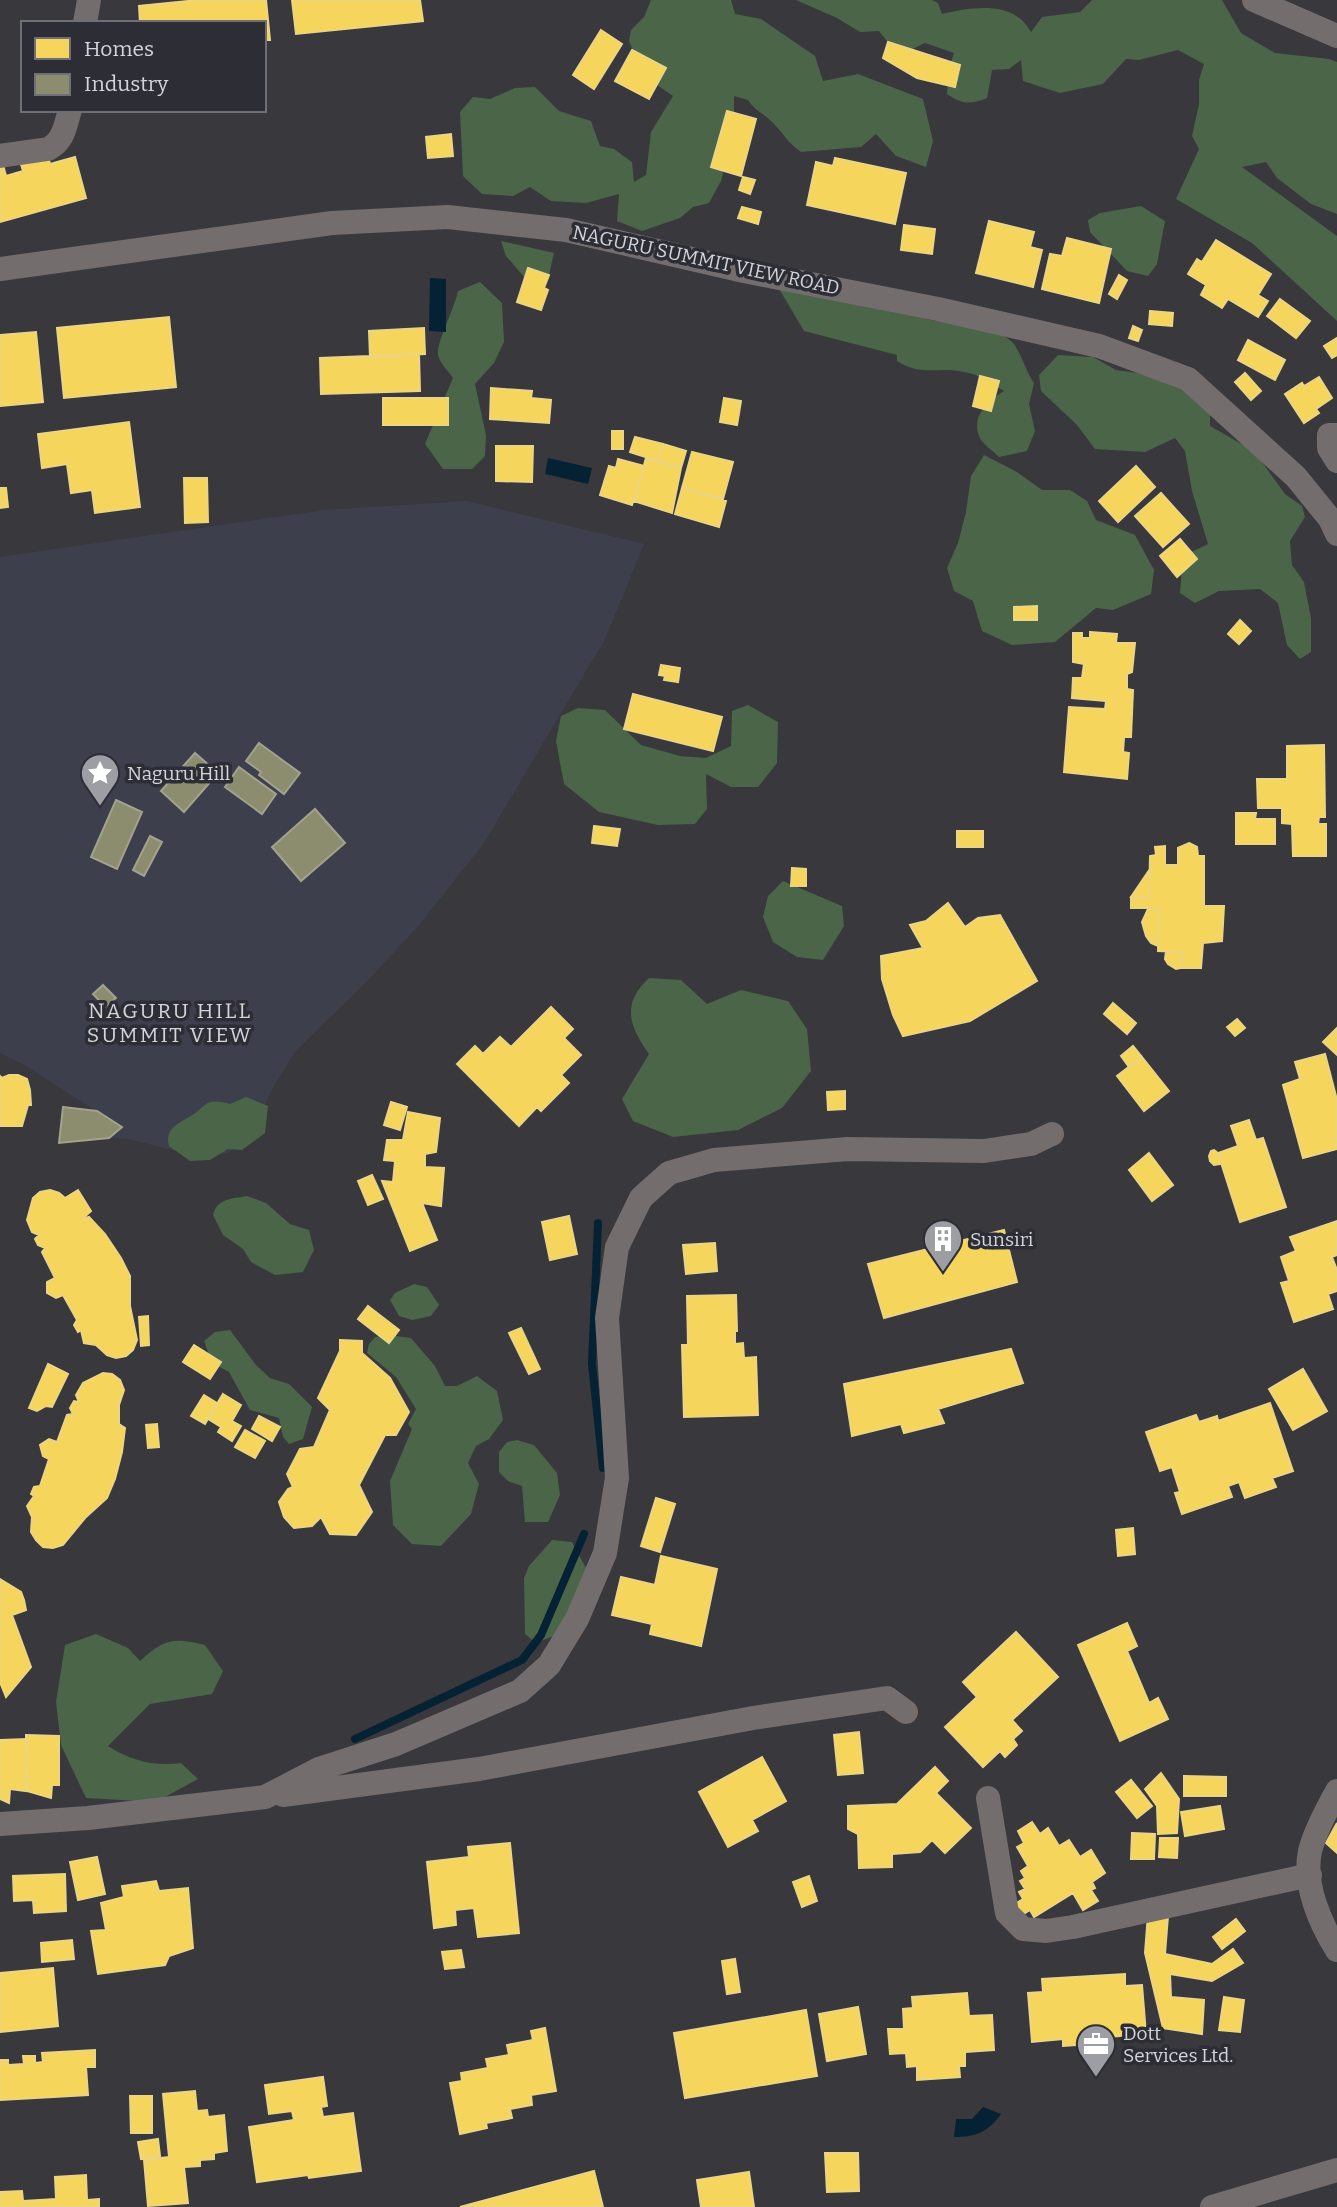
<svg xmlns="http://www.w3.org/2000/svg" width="1337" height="2207" font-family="Bitter,serif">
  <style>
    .built { fill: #3d3f4d }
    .green { fill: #4a6548 }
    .water { fill: #052235 }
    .homes { fill: #f6d55c; stroke: #ecd582; stroke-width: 2 }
    .industry { fill: #8c8c6e; stroke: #a2a28e; stroke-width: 2 }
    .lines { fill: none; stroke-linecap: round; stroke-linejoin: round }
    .stream { stroke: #052235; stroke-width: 8 }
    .minor { stroke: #746d6d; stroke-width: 24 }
    .labels { text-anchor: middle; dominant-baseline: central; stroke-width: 7; stroke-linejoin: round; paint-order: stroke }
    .street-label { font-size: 19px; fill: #d4d5da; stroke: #2c2d35 }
    .poi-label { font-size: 19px; fill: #d4d5da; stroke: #2c2d35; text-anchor: start }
    .neighbourhood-label { font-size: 21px; letter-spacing: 2px; fill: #d4d5da; stroke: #2c2d35 }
  </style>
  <rect width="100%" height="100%" fill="#38383d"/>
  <path class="built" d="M467,501L644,544L605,639L484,843L420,924L370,978L294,1053L270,1093L252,1137L228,1153L199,1157L129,1139L109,1138L121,1127L23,1064L0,1053V557L324,510Z"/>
  <path class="green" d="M651,0H731L735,14L761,19L815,56L823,81L858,74L923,99L933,141L926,167L896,156L876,134L861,147L801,152C786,141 785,135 773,123C765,114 755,111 748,100L734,96V130L721,181L709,203L693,207L680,218L642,231L617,221L619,194L586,203L551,201L530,187L513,196L482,194L463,176L460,112L473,97L490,99L515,88L535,87L559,111L591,121L600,146L614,149L632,162L634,182L646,175L651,132L673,96L644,76L629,41L631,30L644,17Z
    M796,0H932L938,3L942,14C973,7 1014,0 1031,32L1042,17L1080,12L1092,0H1222L1241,33L1275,53L1329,59L1337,62V214L1311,204L1277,178L1266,162L1242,167L1337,236V321L1252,243L1176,199L1199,149L1192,136L1199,104V80L1204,64L1178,50L1139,60L1126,59L1103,84L1060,93L1023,81L1021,60L1009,69L992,70L987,98C971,105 961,104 947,94L949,68L954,53L925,43L904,53L893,49L879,31L860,32L837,18Z
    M1141,206L1165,221L1157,264L1148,276L1127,271L1090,232L1088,220L1100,213Z
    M501,241L554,253L549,275L528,268L525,278L506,256Z
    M480,282L502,303L504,342L494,363L475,384L486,435L485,456L472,469H443L425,444L453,378C448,371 440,363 438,355C436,343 455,307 458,291Z
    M778,287L936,321C954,320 1003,329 1014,344C1022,356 1026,371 1034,383L1029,404L1035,431L1027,451L999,457C993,451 982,444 979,436C971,416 989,400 1004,391C990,383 981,375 964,372C939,366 922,377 897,361V355L804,331Z
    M1058,355L1093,357L1116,370L1145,374L1189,390L1210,410V426L1254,451L1285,494L1302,506L1305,517L1290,541L1292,565L1304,582L1311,618V652L1300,659L1287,645L1278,603L1260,589L1219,591L1195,603L1180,593L1183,556L1208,544L1192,491L1185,451L1175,438L1145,452L1095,449L1077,425L1041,391L1039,375Z
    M984,455L1017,472L1042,490H1070L1087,501L1096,520L1135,535L1154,570L1151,594L1113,610L1096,608L1055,642L1012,645L982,631L973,601L954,591L947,568L958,543L966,512L971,476Z
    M748,705L778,722L777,763L758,787H731L706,774L707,809L695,824L658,825L599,812L564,784L556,741L561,716L578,708L605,710L641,745L680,756L706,758L731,746L732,711Z
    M783,881L842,906L844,926L823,960L797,957L773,942L763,917L768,896Z
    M649,978L681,980L707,1004L741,990L788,1001L807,1029L811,1071L782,1108L738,1130L673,1137L633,1121L622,1099L649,1054C629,1026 621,1004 649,978Z
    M246,1097L268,1106L265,1133L242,1150L228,1149L210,1160L190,1161L169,1146C164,1127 182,1122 194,1114C199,1111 203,1105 208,1103C215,1100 222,1102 230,1104Z
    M247,1196L266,1203L290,1224L309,1230L314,1250L303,1272L275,1275L251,1262L243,1249L223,1235L213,1215C217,1198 232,1199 247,1196Z
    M414,1284L427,1287L439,1305L431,1316L412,1320L399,1316L390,1300L395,1293Z
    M230,1330L256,1365L270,1378L289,1384L312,1407L303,1439L289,1444L283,1437L279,1418L250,1410L229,1372L212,1363L204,1341L215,1332Z
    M389,1335L411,1338L435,1366L445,1386H457L477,1376L497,1391L503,1420L489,1439L476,1446L468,1463L479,1484L471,1514L441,1546L412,1544L393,1525L390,1481L412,1429L408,1424L416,1409L396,1377L367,1353L369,1344L375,1337Z
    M517,1440L534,1445L557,1473L560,1495L548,1522H525L522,1486L508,1481L499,1472V1452L507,1442Z
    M552,1540L572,1542L586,1568L573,1603L556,1635L536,1643L525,1634L524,1578L529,1566Z
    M96,1634L128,1648L140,1661C164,1639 173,1637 205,1645L223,1671L212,1694L150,1704L108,1746C129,1760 155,1767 181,1763L198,1779L156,1802L86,1798L61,1745L56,1702L65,1645Z"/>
  <path class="water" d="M430,278L446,279V332L429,331Z
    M548,458L592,468L588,484L545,474Z
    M983,2107L1001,2114C988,2132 976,2137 954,2137L956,2119H972Z"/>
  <path class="homes" d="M198,0H266L270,40H264V23H140L139,6Z
    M292,0H420L423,21L296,34Z
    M601,30L622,44L594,89L573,75Z
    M888,42L960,65L955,87L917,78L883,58Z
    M632,50L666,68L649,99L615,81Z
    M727,111L756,119L741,176L711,167Z
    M451,134L453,156L428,158L426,137Z
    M47,153L50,164L75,157L86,198L0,222V162L2,161L6,176L23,171L20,161Z
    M835,158L906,173L895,224L807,205L816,162L833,166Z
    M743,177L755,180L750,194L739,190Z
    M742,207L761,212L758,224L738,218Z
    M989,221L1034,232L1030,247L1042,250L1033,287L976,273Z
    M904,225L935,229L932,254L901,250Z
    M1067,238L1111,249L1099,303L1042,289L1050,254L1062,256Z
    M1216,240L1271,274L1258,295L1268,301L1258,317L1228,299L1222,308L1201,295L1206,285L1188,274L1197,259L1202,262Z
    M528,268L549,275L544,288L548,290L541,310L517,302Z
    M1119,275L1127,280L1117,299L1109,294Z
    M1280,299L1310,321L1296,338L1267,316Z
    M1150,311L1173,313L1172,326L1149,324Z
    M169,317L176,387L64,398L57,328Z
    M1133,326L1142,330L1138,341L1129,338Z
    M424,328L425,354L370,357L369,331Z
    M36,332L43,402L0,406V335Z
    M1337,338V355L1332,358L1324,346Z
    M1248,340L1285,360L1275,380L1238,360Z
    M419,354L420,391L321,394L320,358Z
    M1245,373L1261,391L1251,400L1235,382Z
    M980,376L999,381L991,411L973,406Z
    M1319,377L1332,398L1316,409L1319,413L1304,423L1285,394L1302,383L1304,386Z
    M491,388L532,391L531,398L551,400L549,423L490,419Z
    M383,398H448V425H383Z
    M724,398L741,401L737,425L720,422Z
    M129,422L140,507L95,513L92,490L71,493L67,464L42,468L38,434Z
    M612,431H623V449H612Z
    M635,437L663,444L658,461L630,452Z
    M663,444L686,451L681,468L658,461Z
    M496,446H533L532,482L496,481Z
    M692,452L733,462L723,499L682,488Z
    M646,458L681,468L672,513L634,501Z
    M618,459L644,466L632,505L600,495L609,466L616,468Z
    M1136,466L1155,487L1118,522L1099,501Z
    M184,478H207L208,522L185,523Z
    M0,488H6L8,507L0,508Z
    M682,488L726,501L719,527L675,514Z
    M1161,493L1189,524L1163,547L1135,516Z
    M1180,539L1197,559L1177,577L1160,556Z
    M1037,606V620H1014V607Z
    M1240,620L1251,631L1239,644L1228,634Z
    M1090,632L1117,634L1116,643H1135L1132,672L1127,674V689L1133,690L1131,737H1124L1123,752L1129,753L1127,779L1064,772L1069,707L1105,709L1106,701L1072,698L1073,678H1082L1084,664L1073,662V633H1082V638H1090Z
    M661,665L680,668L678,682L664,680L665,676L659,675Z
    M633,694L722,717L713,751L624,729Z
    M1324,745L1325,817H1319L1318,824H1326V856H1293L1292,824L1282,823V808H1258L1257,779H1287V746Z
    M1236,813H1256L1255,819H1275V844H1236Z
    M594,826L620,829L617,846L592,843Z
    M957,831H983V847H957Z
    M1189,843L1197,847L1198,856H1204V906H1224L1222,941L1203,943L1201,968H1181L1182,952L1158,951L1159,908H1131V897H1149L1150,856L1156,855L1155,847L1165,846V865H1178V848Z
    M792,868L806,869V886H791Z
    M1150,869L1149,897H1131Z
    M948,903L965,927L978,918L1000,915L1037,981L970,1021L903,1036L893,1015L882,979L881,956L923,948L910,925L926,921Z
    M1159,908L1158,946L1151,943L1146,936L1142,922L1148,909Z
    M1166,951L1182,952L1181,968L1176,969L1168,964L1165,959Z
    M1113,1003L1136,1023L1127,1034L1104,1014Z
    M551,1007L573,1029L564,1038L581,1055L561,1075L569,1083L541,1111L537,1107L519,1126L457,1064L475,1046L483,1054L500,1037L511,1047Z
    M1237,1019L1245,1028L1235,1036L1227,1027Z
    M1337,1028V1055L1323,1042Z
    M1133,1046L1142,1057L1129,1067L1121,1056Z
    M1325,1054L1337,1100V1149L1303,1158L1283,1085L1300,1079L1295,1062Z
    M1142,1057L1169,1091L1144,1111L1117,1076Z
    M9,1075H18L27,1079L30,1090L31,1105H28L22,1126H0V1076L2,1078Z
    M845,1091V1109L828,1110L827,1092Z
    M391,1102L407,1107L400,1130L384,1125Z
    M408,1112L440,1118L436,1152L425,1154V1167L444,1168L441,1206L422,1203L437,1240L410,1251L382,1181L393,1182L395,1161L384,1160L387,1140H403Z
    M1249,1120L1256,1140L1263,1138L1286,1207L1240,1222L1218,1153L1238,1146L1231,1126Z
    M1214,1150L1218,1153L1221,1164L1214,1165L1210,1161L1209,1156L1211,1151Z
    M1149,1153L1173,1185L1152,1201L1129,1170Z
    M372,1175L383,1199L368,1205L358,1181Z
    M50,1190L59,1193L65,1198L78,1190L91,1211L82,1219L89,1217L105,1234L121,1258L130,1276V1306L137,1340L133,1350L126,1356L116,1358L107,1355L96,1345L84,1343L81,1330L78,1332L74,1325L77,1320L63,1295L56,1298L47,1293V1282L55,1278L42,1252L45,1248L38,1245L35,1239L39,1235L32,1232L27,1220L33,1198L40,1192Z
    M569,1216L577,1254L550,1260L542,1222Z
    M1337,1221V1255L1332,1257L1337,1270V1291L1328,1294L1333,1309L1294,1322L1281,1283L1289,1281L1281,1257L1296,1251L1290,1237Z
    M1004,1230L1017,1282L884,1318L868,1264Z
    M715,1243L717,1271L686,1274L683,1245Z
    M736,1295L737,1331H735V1344L743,1343L744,1358L756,1357L758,1415L684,1417L682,1345H688L687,1296Z
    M368,1306L399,1330L389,1343L358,1319Z
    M148,1316L149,1345L141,1346L139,1317Z
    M521,1328L540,1369L529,1374L509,1333Z
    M340,1340L362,1341V1353L390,1378L409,1412L396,1435H385L359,1485L372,1512L356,1535L330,1534L321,1517L312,1526L294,1528L284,1517L279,1502L288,1489L293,1487L287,1474L300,1449L314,1447L330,1410L318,1398L340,1351Z
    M194,1345L221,1362L210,1379L183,1362Z
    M1011,1349L1023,1383L938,1409L944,1423L904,1433L901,1424L852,1436L844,1384Z
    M48,1364L68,1374L52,1407L46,1406L37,1411L29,1408Z
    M1303,1369L1327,1411L1293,1430L1269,1389Z
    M103,1373L112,1374L120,1380L124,1390L119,1405V1424L125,1428L122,1452L115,1479L107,1498L85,1518L63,1545L53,1548L43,1547L36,1540L31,1532L32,1517L27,1506L34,1496L31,1494L34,1487L40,1486L49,1459L43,1456L40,1445L49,1439L57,1442L67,1415L73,1414L70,1408L74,1401L79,1402L76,1395L83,1383Z
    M223,1394L241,1405L232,1421L241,1426L232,1441L218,1432L221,1427L208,1419Z
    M204,1395L217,1403L205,1424L191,1416Z
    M1270,1403L1293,1471L1272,1478L1276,1487L1245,1498L1239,1482L1228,1486L1232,1497L1182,1514L1175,1493L1180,1492L1172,1467L1160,1471L1146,1432L1196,1415L1199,1422L1217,1416L1218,1421Z
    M259,1416L280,1427L272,1441L252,1429Z
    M157,1424L159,1447L148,1448L146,1425Z
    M245,1430L265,1441L255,1458L235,1447Z
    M656,1498L675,1504L660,1552L641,1546Z
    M1133,1528L1135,1554L1118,1556L1116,1530Z
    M661,1556L717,1569L701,1646L650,1634L652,1624L612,1615L621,1577L655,1585Z
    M0,1579L21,1592L24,1600L26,1610L12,1615L31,1667L6,1697L0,1682Z
    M1127,1623L1137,1646L1127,1651L1149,1703L1158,1698L1168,1719L1120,1741L1078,1645Z
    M1016,1632L1058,1677L1012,1720L1022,1731L1013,1739L1017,1745L1005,1757L1000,1751L983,1767L945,1727L977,1697L963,1682Z
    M859,1732L863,1773L838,1775L834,1735Z
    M26,1735L59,1736V1785H52L51,1798L27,1791Z
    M27,1739L26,1791L10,1789L9,1803L0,1799V1740Z
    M762,1757L786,1801L752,1820L758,1831L728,1847L699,1792Z
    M935,1767L948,1781L936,1793L971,1828L945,1853L932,1840L920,1852L892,1854V1867L859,1868L858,1834L848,1829V1806L897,1804Z
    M1161,1773L1179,1799L1177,1833L1158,1834L1157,1806L1145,1789Z
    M1184,1776L1226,1777V1796H1184Z
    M1131,1780L1152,1806L1137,1818L1116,1792Z
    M1220,1806L1224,1829L1185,1836L1181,1812Z
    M1032,1822L1040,1834L1048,1828L1059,1846L1069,1840L1080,1857L1091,1850L1105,1873L1092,1882L1095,1888L1091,1890L1098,1901L1083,1910L1073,1893L1034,1917L1030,1910L1022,1915L1015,1904L1023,1899L1019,1892L1025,1889L1020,1881L1025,1878L1021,1871L1028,1866L1017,1847L1024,1843L1018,1831Z
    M1337,1823V1853L1326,1843Z
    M1132,1833L1155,1834L1154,1859H1131Z
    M1160,1838H1178L1177,1858L1159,1857Z
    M510,1843L519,1933L478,1937L474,1908L455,1910L456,1925L434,1928L427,1862L469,1857L468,1847Z
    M97,1857L105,1894L78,1900L70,1862Z
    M65,1874L66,1911L34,1913L33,1900L14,1901L13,1876Z
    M809,1876L817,1901L802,1907L793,1882Z
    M156,1881L159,1891L188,1888L193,1948L169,1956L165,1965L98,1974L91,1931L106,1930L101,1903L124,1897L122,1886Z
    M1148,1914L1168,1916L1165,1954L1212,1964L1233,1949L1243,1963L1212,1981L1170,1974L1171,1997L1204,2000L1202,2034L1163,2028L1145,1953Z
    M1236,1919L1245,1931L1222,1949L1213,1937Z
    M72,1940L74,1959L42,1962L41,1943Z
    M461,1950L464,1967L445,1969L442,1952Z
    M735,1959L740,1992L727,1994L722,1961Z
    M53,1968L58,2026L0,2032V1973Z
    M1125,1974V1986L1142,1985L1146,2034L1107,2037V2043L1063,2046V2039L1032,2042L1028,1993L1043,1992L1042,1979Z
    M967,1993L969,2016L992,2015L994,2050L965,2052V2066H959L960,2077L917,2080V2066L907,2067L906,2053L890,2054L888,2029H904L903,2009L913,2008L912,1997Z
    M1224,1997L1244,2000L1240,2032L1219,2030Z
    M858,2007L866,2054L827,2061L819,2014Z
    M806,2010L817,2076L685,2098L674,2033Z
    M545,2028L556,2091L531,2095L532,2105L510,2109L512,2118L486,2123L487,2128L460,2134L450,2083L462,2081L461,2073L488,2068L486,2059L509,2055L507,2045L533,2040L531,2031Z
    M95,2050V2067H86L88,2095L0,2100V2060H8V2065L24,2064L23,2056H35V2063L43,2062L42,2053Z
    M323,2077L327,2106L321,2107L323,2117L353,2113L361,2171L309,2178L308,2175L257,2182L249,2127L294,2120L292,2111L269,2114L265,2085Z
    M195,2091L197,2111L207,2110L208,2117L224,2115L227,2151L214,2153V2159L200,2160V2166L184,2167L188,2203L148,2206L144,2160L169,2157L163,2094Z
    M130,2096H152V2133H131Z
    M158,2139L160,2156L141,2159L138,2142Z
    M825,2153H858L859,2191L827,2192Z
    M594,2171L603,2207H460Z
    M749,2172L754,2207H701L697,2180Z
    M86,2175L87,2200L99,2199V2207H0V2192L22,2191L23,2201L56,2199L55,2177Z"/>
  <path class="industry" d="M259,743L300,773L284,794L259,775L261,772L246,761Z
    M195,753L218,773L184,812L161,791Z
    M239,767L276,794L262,814L225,787Z
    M116,800L142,812L117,869L91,857Z
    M315,809L345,843L301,881L272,847Z
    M150,836L162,842L144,876L133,870Z
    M103,985L116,998L105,1007L93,994Z
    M63,1107L97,1111L122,1127L109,1138L59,1143Z"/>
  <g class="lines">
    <path class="stream" d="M598,1223L592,1364L603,1468
      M355,1739L522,1660L541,1635L584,1534"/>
    <path class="minor" d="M1254,0L1337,36
      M85,23L89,0
      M0,156L48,149C64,141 65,126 70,110
      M0,269L332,223L448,217L566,230L744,271L938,309L1099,346L1188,379L1296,477L1330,519L1337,534
      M1337,435H1329V448L1337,461
      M1337,1791C1327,1809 1315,1831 1310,1851C1303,1884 1320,1923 1337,1950
      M283,1795L479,1769L753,1718L887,1698L906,1712
      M988,1798L1007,1913L1023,1929L1046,1931L1073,1927L1310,1875
      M0,1824L88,1818L265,1797L319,1769L396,1744L520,1691L549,1665L577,1619L605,1553L617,1478L607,1318L617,1247L641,1198L669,1173L714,1160L848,1149L984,1151L1031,1144L1052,1134
      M1212,2207L1337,2170"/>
  </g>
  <defs>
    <g id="sight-pin" transform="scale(2.0125)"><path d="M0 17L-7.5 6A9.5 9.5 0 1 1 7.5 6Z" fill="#9d9ea3" stroke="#2c2d35"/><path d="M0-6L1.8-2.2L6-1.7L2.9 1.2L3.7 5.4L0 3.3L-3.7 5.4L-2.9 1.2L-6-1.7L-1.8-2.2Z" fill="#fff"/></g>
    <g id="building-pin" transform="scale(2.0125)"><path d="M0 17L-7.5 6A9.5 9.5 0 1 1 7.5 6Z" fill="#9d9ea3" stroke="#2c2d35"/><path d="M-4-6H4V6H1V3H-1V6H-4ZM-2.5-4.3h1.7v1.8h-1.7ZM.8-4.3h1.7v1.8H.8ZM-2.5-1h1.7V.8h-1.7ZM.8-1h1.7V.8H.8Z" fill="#fff"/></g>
    <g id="office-pin" transform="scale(2.0125)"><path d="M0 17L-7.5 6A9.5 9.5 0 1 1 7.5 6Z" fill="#9d9ea3" stroke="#2c2d35"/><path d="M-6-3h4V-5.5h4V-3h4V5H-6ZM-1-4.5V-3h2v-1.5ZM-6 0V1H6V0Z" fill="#fff"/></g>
  </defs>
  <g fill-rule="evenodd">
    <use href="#sight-pin" x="100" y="773"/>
    <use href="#building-pin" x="943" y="1239"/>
    <use href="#office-pin" x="1096" y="2044"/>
  </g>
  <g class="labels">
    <g class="street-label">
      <text transform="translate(706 260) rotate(12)">NAGURU SUMMIT VIEW ROAD</text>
    </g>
    <g class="poi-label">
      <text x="127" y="773">Naguru Hill</text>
      <text x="970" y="1239">Sunsiri</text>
      <text x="1123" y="2033">Dott<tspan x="1123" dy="22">Services Ltd.</tspan></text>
    </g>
    <g class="neighbourhood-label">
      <text x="170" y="1011">NAGURU HILL<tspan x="170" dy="24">SUMMIT VIEW</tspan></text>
    </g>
  </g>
  <rect x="21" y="21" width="245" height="91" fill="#2c2d35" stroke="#6f7077" stroke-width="2"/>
  <rect x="35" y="38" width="35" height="21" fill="#f6d55c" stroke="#6f7077" stroke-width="2"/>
  <text x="84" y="56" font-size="21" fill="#d4d5da">Homes</text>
  <rect x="35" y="74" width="35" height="21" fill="#8c8c6e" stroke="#6f7077" stroke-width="2"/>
  <text x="84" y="91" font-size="21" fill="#d4d5da">Industry</text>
</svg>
